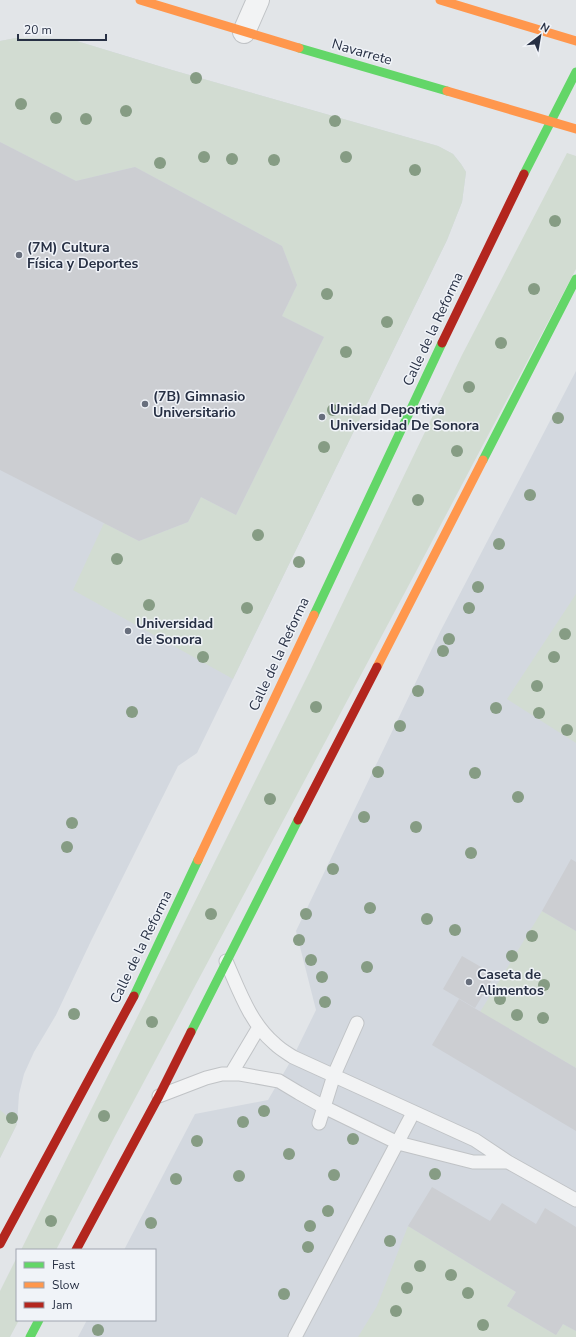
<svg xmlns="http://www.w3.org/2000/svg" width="576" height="1337" font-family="'Nunito Sans',sans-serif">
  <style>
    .built { fill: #d3d8df }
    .green { fill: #d2dcd2 }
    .building { fill: #ccced2 }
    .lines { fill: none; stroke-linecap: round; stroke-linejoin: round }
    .lane-casing { stroke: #c0c3c6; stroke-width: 15 }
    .street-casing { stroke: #c0c3c6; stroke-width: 24 }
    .lane { stroke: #f2f3f4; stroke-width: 13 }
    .street { stroke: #f2f3f4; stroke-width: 22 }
    .fast { stroke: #63d668; stroke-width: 9 }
    .slow { stroke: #ff974d; stroke-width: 9 }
    .jam { stroke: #b3261e; stroke-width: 9 }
    .tree { fill: #869c84 }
    .poi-dot { fill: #686f7d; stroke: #f0f3f8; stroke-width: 1.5 }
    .labels { text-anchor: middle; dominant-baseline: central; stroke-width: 3; stroke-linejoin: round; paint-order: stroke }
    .street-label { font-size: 14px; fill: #273044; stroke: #f0f3f8 }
    .poi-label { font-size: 14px; font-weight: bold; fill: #273044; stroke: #f0f3f8; text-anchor: start }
  </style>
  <rect width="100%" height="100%" fill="#e2e5e8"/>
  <path class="built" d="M16,38L70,39L172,70L438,146L453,154L461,164L466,172L462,202L447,240L197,753L178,766L91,941L56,1015L34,1052L24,1074L19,1094L17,1124L0,1158V41Z
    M576,371V1337H78L87,1320H155V1250H124L195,1114L268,1100L293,1057L316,1010L296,931L440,632Z"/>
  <path class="green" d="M16,38L70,39L172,70L438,146L453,154L461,164L466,172L462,202L447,240L233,679L73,590L104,523L139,541L188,522L201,497L236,515L324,337L282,316L297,285L282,246L135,167L76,181L0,142V41Z
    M567,153L576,156V269L419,566L115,1136L56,1250H21L310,671L462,355Z
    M576,594V743L507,699Z
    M542,911L576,931V1068L480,1012Z
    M0,1110L17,1124L0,1158Z
    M408,1226L516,1292L507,1306L556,1335L563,1324L576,1331V1337H358L377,1306Z
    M17,1257V1320H19L10,1337H0V1291Z"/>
  <path class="building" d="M0,142L76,181L135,167L282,246L297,285L282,316L324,337L236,515L201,497L188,522L139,541L0,470Z
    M571,859L576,862V931L542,911Z
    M462,956L495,975L475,1008L443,989Z
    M459,999L576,1068V1131L432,1045Z
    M432,1187L490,1221L502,1203L536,1224L545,1208L576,1227V1331L563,1324L556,1335L507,1306L516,1292L408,1226Z"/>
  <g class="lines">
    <g class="lane-casing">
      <path id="lane" d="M226,961C239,990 250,1023 275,1044C280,1049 287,1053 293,1057L475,1140L508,1162L576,1200
        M231,1074L259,1027
        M159,1096L206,1078L222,1074H240L279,1081L299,1093L324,1107L398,1143L473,1162H508
        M319,1123L334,1075L357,1023
        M295,1337L413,1113"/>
    </g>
    <g class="street-casing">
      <path id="street" d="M244,32L258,0"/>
    </g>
    <use href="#lane" class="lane"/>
    <use href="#street" class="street"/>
    <path class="fast" d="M299,48L447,91
      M524,174L576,72
      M483,460L576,279
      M314,615L442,343
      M134,996L198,860
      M191,1032L298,820
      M30,1337L39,1320"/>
    <path class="slow" d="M140,0L299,48
      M440,0L576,41
      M447,91L576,129
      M377,667L483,460
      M198,860L314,615"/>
    <path class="jam" d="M442,343L524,174
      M298,820L377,667
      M0,1244L134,996
      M76,1250L159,1096L191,1032"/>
  </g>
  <g class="tree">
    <circle cx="196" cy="78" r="6"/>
    <circle cx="21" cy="104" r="6"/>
    <circle cx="126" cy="111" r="6"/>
    <circle cx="56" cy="118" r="6"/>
    <circle cx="86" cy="119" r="6"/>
    <circle cx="335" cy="121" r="6"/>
    <circle cx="204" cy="157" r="6"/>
    <circle cx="346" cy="157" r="6"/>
    <circle cx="232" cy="159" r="6"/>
    <circle cx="274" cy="160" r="6"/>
    <circle cx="160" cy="163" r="6"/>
    <circle cx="415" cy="170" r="6"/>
    <circle cx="555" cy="221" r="6"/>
    <circle cx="534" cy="289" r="6"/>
    <circle cx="327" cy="294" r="6"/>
    <circle cx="387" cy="322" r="6"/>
    <circle cx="501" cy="343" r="6"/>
    <circle cx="346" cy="352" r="6"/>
    <circle cx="469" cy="387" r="6"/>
    <circle cx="333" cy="410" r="6"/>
    <circle cx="558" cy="418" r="6"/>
    <circle cx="324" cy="447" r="6"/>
    <circle cx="457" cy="451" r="6"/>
    <circle cx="530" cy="495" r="6"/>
    <circle cx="418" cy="500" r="6"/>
    <circle cx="258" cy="535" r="6"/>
    <circle cx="499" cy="544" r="6"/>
    <circle cx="117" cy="559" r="6"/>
    <circle cx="299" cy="562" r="6"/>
    <circle cx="478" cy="587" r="6"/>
    <circle cx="149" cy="605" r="6"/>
    <circle cx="247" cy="608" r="6"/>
    <circle cx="469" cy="608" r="6"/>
    <circle cx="565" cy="634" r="6"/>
    <circle cx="449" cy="639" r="6"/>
    <circle cx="443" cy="651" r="6"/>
    <circle cx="203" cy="657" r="6"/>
    <circle cx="554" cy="657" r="6"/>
    <circle cx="537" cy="686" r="6"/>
    <circle cx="418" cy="691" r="6"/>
    <circle cx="316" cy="707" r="6"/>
    <circle cx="496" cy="708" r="6"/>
    <circle cx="132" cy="712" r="6"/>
    <circle cx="539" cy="713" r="6"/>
    <circle cx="400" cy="726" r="6"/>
    <circle cx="567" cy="730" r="6"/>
    <circle cx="378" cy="772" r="6"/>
    <circle cx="475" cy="773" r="6"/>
    <circle cx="518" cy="797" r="6"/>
    <circle cx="270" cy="799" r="6"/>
    <circle cx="364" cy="817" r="6"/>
    <circle cx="72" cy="823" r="6"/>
    <circle cx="416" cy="827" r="6"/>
    <circle cx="67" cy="847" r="6"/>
    <circle cx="471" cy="853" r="6"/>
    <circle cx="333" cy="869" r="6"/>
    <circle cx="370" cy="908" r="6"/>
    <circle cx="211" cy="914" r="6"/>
    <circle cx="306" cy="914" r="6"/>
    <circle cx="427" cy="919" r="6"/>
    <circle cx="455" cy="930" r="6"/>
    <circle cx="532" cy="936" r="6"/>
    <circle cx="299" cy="940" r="6"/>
    <circle cx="512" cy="956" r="6"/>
    <circle cx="311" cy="960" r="6"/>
    <circle cx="367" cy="967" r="6"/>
    <circle cx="322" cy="977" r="6"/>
    <circle cx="544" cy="985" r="6"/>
    <circle cx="500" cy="999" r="6"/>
    <circle cx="325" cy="1002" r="6"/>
    <circle cx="74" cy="1014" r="6"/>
    <circle cx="517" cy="1015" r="6"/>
    <circle cx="543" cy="1018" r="6"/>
    <circle cx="152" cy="1022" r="6"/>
    <circle cx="264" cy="1111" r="6"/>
    <circle cx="104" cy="1116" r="6"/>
    <circle cx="12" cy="1118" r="6"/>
    <circle cx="243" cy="1122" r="6"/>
    <circle cx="353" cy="1139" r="6"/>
    <circle cx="197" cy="1141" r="6"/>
    <circle cx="289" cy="1154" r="6"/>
    <circle cx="435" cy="1174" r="6"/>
    <circle cx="334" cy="1175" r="6"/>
    <circle cx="239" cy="1176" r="6"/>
    <circle cx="176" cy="1179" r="6"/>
    <circle cx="328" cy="1211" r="6"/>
    <circle cx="51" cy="1221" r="6"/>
    <circle cx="151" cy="1223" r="6"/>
    <circle cx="310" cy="1226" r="6"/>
    <circle cx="390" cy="1241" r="6"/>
    <circle cx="308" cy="1247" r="6"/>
    <circle cx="420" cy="1266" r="6"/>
    <circle cx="451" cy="1275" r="6"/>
    <circle cx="407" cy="1288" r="6"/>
    <circle cx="468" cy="1293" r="6"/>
    <circle cx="284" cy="1294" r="6"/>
    <circle cx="396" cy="1311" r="6"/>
    <circle cx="483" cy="1325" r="6"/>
    <circle cx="98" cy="1330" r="6"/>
  </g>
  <g class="poi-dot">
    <circle cx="19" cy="255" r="4"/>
    <circle cx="145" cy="404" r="4"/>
    <circle cx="322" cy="417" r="4"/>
    <circle cx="128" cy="631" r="4"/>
    <circle cx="469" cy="982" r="4"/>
  </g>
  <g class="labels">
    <g class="street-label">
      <text transform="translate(362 52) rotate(16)">Navarrete</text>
      <text transform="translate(433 329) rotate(-65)">Calle de la Reforma</text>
      <text transform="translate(279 654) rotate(-65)">Calle de la Reforma</text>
      <text transform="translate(141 947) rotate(-64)">Calle de la Reforma</text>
    </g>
    <g class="poi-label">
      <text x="27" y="247">(7M) Cultura<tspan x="27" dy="16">Física y Deportes</tspan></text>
      <text x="153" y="396">(7B) Gimnasio<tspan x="153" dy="16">Universitario</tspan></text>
      <text x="330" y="409">Unidad Deportiva<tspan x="330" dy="16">Universidad De Sonora</tspan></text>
      <text x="136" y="623">Universidad<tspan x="136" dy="16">de Sonora</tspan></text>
      <text x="477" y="974">Caseta de<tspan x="477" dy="16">Alimentos</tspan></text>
    </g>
  </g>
  <rect x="16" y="1249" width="140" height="72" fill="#f0f3f8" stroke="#a0a5b0"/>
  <rect x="24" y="1262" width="20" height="6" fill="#63d668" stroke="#a0a5b0"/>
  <text x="52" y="1269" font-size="12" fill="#273044">Fast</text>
  <rect x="24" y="1282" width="20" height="6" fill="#ff974d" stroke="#a0a5b0"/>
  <text x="52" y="1289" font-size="12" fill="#273044">Slow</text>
  <rect x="24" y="1302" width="20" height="6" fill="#b3261e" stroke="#a0a5b0"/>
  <text x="52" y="1309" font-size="12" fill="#273044">Jam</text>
  <g transform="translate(540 36) rotate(31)" stroke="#f0f3f8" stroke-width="3" paint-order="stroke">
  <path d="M0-3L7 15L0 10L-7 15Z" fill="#273044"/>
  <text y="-6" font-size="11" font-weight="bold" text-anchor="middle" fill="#273044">N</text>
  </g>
  <path d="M18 34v6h88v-6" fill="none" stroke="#273044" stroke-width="2"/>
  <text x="24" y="34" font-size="12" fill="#273044" stroke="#f0f3f8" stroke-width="3" paint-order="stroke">20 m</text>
</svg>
